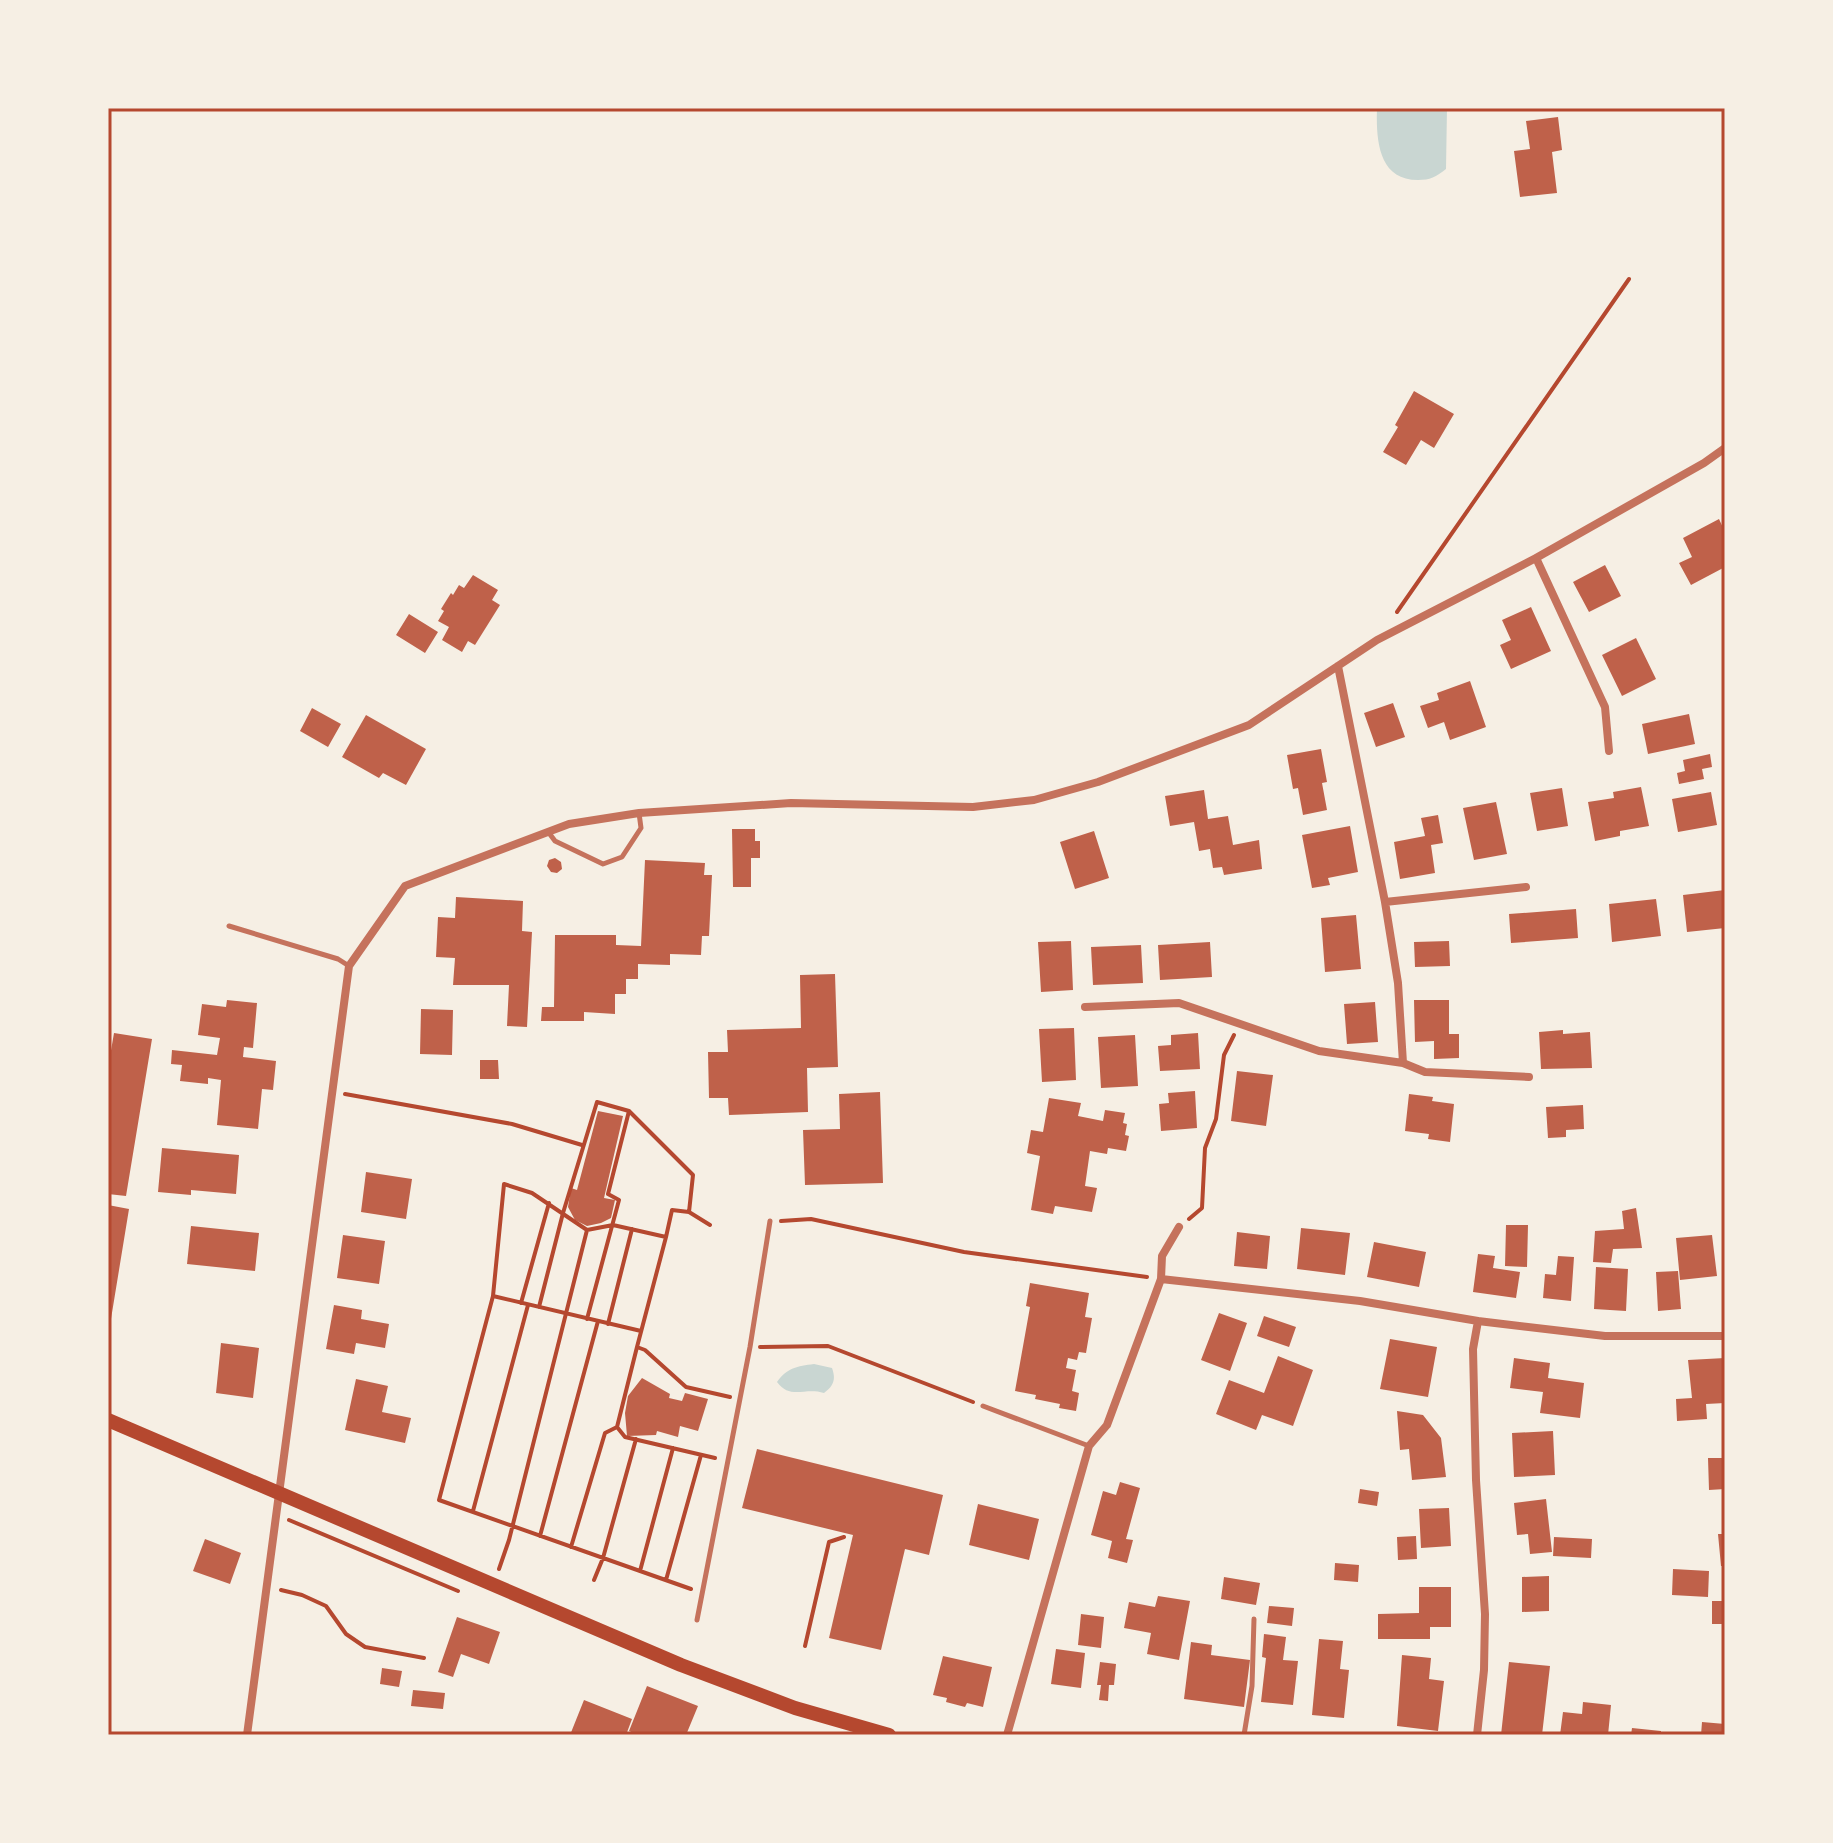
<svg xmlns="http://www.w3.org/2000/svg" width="1833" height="1843" font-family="Figtree,sans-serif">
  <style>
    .water { fill: #c9d6d2 }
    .building { fill: #bf614a }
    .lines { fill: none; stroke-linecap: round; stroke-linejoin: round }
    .path { stroke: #b5482f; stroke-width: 4 }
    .service { stroke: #c5725c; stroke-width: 5 }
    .minor { stroke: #c5725c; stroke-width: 8 }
    .secondary { stroke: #b5482f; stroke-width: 14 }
    .neatline { fill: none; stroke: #b5482f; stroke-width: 3 }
  </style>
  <rect width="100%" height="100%" fill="#f6efe4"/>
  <path class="water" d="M1377,108H1447L1446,169C1436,177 1430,180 1418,180C1378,180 1376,139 1377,108Z
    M814,1364L832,1368C836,1379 834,1386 824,1393C805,1387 790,1400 777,1382C787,1368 797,1366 814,1364Z"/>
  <path class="building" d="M1558,117L1562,150L1552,152L1557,193L1520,197L1514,151L1530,149L1526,121Z
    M1414,391L1454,414L1434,448L1421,440L1406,465L1383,452L1398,427L1395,425Z
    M1719,519L1725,532V567L1691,585L1679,563L1692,557L1683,538Z
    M1605,565L1621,596L1589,612L1573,582Z
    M473,575L498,590L492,600L500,605L475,645L468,641L462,652L442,640L449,627L438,621L444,611L441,609L451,593L453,595L459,585L464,588Z
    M1531,607L1551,651L1511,669L1500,645L1511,640L1502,620Z
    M409,614L438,632L425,653L396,635Z
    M1636,638L1656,679L1622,696L1602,655Z
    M1470,681L1486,727L1450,740L1444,722L1428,728L1420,706L1439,700L1437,693Z
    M1393,703L1405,737L1376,747L1364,713Z
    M312,708L341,724L328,747L300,731Z
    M1689,714L1695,744L1648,754L1642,724Z
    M366,715L426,749L406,785L383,773L379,778L342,757Z
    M1321,749L1327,782L1322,783L1327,810L1303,815L1298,788L1293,789L1287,755Z
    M1710,754L1712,767L1702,769L1704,779L1679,784L1677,773L1685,771L1683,760Z
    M1641,787L1649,826L1620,831V836L1595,841L1588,802L1614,798L1613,792Z
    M1562,788L1568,826L1537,831L1530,793Z
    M1204,790L1208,819L1228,816L1233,845L1259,840L1262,869L1224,875L1222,867L1213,868L1210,849L1199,851L1194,822L1170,826L1165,796Z
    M1711,792L1717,825L1678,832L1672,799Z
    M1496,802L1507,854L1474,860L1463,808Z
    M1438,815L1443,843L1431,845L1435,873L1400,879L1394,842L1425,836L1421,818Z
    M1350,826L1358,872L1328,878L1330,885L1312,888L1302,835Z
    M732,829H755V841H760V858H751V887H733Z
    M1094,831L1109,878L1075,889L1060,842Z
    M555,858L561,862L562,869L557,873L551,872L547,866L549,860Z
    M645,860L705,863L704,875H712L709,936H702L701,955L670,954V965L638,964V979H626V994H615V1014L584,1012V1021H541L542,1007H554L555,935H616V945L641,946Z
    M1725,890V928L1687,932L1683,895Z
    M456,897L523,901L522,931L532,932L527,1027L507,1026L509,985H453L455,958L436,957L438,917L455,918Z
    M1656,899L1661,936L1612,942L1609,904Z
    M1576,909L1578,938L1511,943L1509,914Z
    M1356,915L1361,969L1325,972L1321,918Z
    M1071,941L1073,990L1041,992L1038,942Z
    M1449,941L1450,966L1415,967L1414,942Z
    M1210,942L1212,977L1160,980L1158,945Z
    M1141,945L1143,983L1093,985L1091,947Z
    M835,974L838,1067L807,1068L808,1112L729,1115L728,1098H709L708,1052H728L727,1030L801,1028L800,975Z
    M227,1000L257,1003L253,1048L244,1047L243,1057L276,1061L273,1090L262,1089L258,1129L217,1125L221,1080L208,1078V1084L180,1081L182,1065L171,1064L172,1050L217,1055L220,1038L198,1035L202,1004L226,1007Z
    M1414,1000H1449V1034H1459V1058L1434,1059V1041L1415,1042Z
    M1375,1002L1378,1042L1347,1044L1344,1004Z
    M421,1009L453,1010L452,1055L420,1054Z
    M1074,1028L1076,1080L1042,1082L1039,1029Z
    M1563,1030V1034L1590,1032L1592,1068L1541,1069L1539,1032Z
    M114,1033L152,1039L126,1196L108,1194V1068Z
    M1198,1033L1200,1069L1160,1071L1158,1046L1171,1045V1035Z
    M1135,1035L1138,1086L1101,1088L1098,1037Z
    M480,1060H498L499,1079H480Z
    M1237,1071L1273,1075L1266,1126L1231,1121Z
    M1195,1091L1197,1128L1161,1131L1159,1104L1169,1103L1168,1093Z
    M880,1092L883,1183L805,1185L803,1130L840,1129L839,1094Z
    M1409,1094L1433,1097L1432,1101L1454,1104L1450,1142L1428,1139L1429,1134L1405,1131Z
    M1049,1098L1081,1103L1078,1116L1103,1121L1105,1110L1125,1113L1123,1123L1127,1124L1125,1135L1129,1136L1126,1151L1108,1148L1107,1154L1090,1151L1085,1186L1097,1188L1092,1212L1055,1206L1053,1214L1031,1210L1040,1156L1027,1153L1031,1130L1043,1132Z
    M1583,1105L1584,1129L1566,1130V1137L1548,1138L1546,1107Z
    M598,1111L623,1116L604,1198L615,1200L611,1218L601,1223L587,1226L575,1220L568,1207L571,1188L577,1190Z
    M162,1148L239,1155L236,1194L191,1190V1195L158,1192Z
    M366,1172L412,1179L406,1219L361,1212Z
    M108,1205L129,1209L110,1325H108Z
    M1636,1208L1642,1248L1613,1249L1611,1263L1593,1262L1595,1231L1624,1229L1622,1211Z
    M1506,1225H1528L1527,1267L1505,1266Z
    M191,1226L259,1233L255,1271L187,1264Z
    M1301,1228L1350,1233L1345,1275L1297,1269Z
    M1237,1232L1270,1236L1267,1269L1234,1266Z
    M343,1235L385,1241L379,1284L337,1278Z
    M1712,1235L1717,1276L1680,1280L1676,1238Z
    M1374,1242L1426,1252L1419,1287L1367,1277Z
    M1478,1254L1495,1256L1493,1268L1520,1272L1516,1298L1473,1292Z
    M1558,1256L1574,1257L1571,1301L1543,1298L1545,1274L1556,1275Z
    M1596,1267L1628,1269L1626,1311L1594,1309Z
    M1678,1271L1681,1309L1658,1311L1656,1272Z
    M1030,1283L1089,1293L1085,1317L1092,1318L1086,1353L1079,1352L1077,1360L1068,1358L1066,1368L1076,1370L1072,1391L1079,1393L1076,1411L1059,1408L1060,1404L1035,1399L1036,1395L1015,1391L1030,1307L1026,1306Z
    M334,1305L362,1310L361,1319L389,1324L385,1348L356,1343L354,1354L326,1349Z
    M1219,1313L1247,1323L1230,1371L1201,1360Z
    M1264,1316L1296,1327L1289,1347L1257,1336Z
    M1390,1339L1437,1347L1428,1397L1380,1389Z
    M221,1343L259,1348L253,1398L216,1393Z
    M1278,1356L1313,1370L1293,1426L1262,1415L1256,1430L1216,1414L1229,1380L1264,1393Z
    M1514,1358L1550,1363L1548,1378L1584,1383L1580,1418L1540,1413L1543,1392L1510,1388Z
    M1725,1358V1403L1706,1404L1707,1419L1677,1421L1676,1399L1692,1398L1688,1360Z
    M642,1378L670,1394L669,1398L682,1401L685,1393L708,1399L698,1431L680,1426L678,1437L657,1431L656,1435L627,1436L625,1413L628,1396Z
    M356,1379L388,1386L382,1412L411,1418L405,1443L345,1430Z
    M1397,1411L1423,1415L1441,1438L1446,1477L1412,1480L1409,1449L1400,1450Z
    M1553,1431L1555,1475L1514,1477L1512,1433Z
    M757,1449L943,1495L929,1555L905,1549L881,1650L829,1638L853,1535L742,1508Z
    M1708,1458H1725V1489L1709,1490Z
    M1120,1482L1140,1488L1126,1539L1133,1540L1127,1563L1108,1558L1112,1541L1091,1535L1103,1491L1116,1495Z
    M1360,1489L1379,1492L1377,1506L1358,1503Z
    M1546,1499L1552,1552L1530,1554L1528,1534L1517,1535L1514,1503Z
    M978,1504L1039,1519L1029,1560L969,1545Z
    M1449,1508L1451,1546L1421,1548L1419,1509Z
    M1718,1534H1725V1566H1721Z
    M1416,1536L1417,1559L1398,1560L1397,1537Z
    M1554,1537L1592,1539L1591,1558L1553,1556Z
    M205,1539L241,1553L230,1584L193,1571Z
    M1335,1563L1359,1565L1358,1582L1334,1580Z
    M1673,1569L1709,1571L1708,1597L1672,1595Z
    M1549,1576V1611L1522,1612V1577Z
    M1224,1577L1260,1583L1256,1605L1221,1599Z
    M1419,1587H1451V1627H1430V1639H1378V1614L1419,1613Z
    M1158,1596L1190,1601L1179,1660L1147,1654L1151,1633L1124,1628L1129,1602L1155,1607Z
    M1712,1601H1725V1624H1712Z
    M1269,1606L1294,1608L1292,1626L1267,1623Z
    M1081,1614L1104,1617L1101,1648L1078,1645Z
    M457,1617L500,1632L489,1664L461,1654L453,1677L438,1672Z
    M1264,1634L1286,1637L1283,1660L1298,1661L1293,1705L1261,1702L1266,1658L1262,1657Z
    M1319,1639L1343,1641L1340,1669L1349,1670L1344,1718L1312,1715Z
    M1191,1642L1212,1645L1211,1655L1250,1660L1244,1707L1184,1699Z
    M1056,1649L1085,1653L1081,1688L1051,1684Z
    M1402,1655L1431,1658L1429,1679L1444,1681L1438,1731L1397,1726Z
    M943,1656L992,1667L983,1707L967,1703L965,1707L946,1702L947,1698L933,1695Z
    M1100,1662L1116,1664L1114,1685H1109L1108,1701L1099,1700L1101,1685H1097Z
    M1509,1662L1550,1666L1542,1735H1501Z
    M382,1668L402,1671L399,1687L380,1684Z
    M647,1686L698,1706L686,1735H638L629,1731Z
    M413,1690L445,1693L443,1709L411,1706Z
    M584,1700L632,1719L626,1735H570Z
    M1583,1702L1611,1705L1608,1735H1560L1563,1712L1582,1714Z
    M1702,1722L1725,1724V1735H1701Z
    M1632,1728L1661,1731V1735H1631Z"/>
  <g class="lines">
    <path class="path" d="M1397,612L1629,279
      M345,1094L512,1124L582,1145
      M1189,1219L1202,1208L1205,1148L1216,1119L1224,1055L1234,1035
      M781,1221L811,1219L964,1252L1147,1277
      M666,1237L672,1210L689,1212L710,1225
      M493,1296L641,1331
      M521,1303L549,1203
      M539,1307L563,1213L597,1102L629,1111L693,1175L689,1212
      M587,1319L619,1200L608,1194L629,1111
      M608,1324L632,1229
      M637,1347L617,1427L625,1437L715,1458
      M760,1347L828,1346L973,1402
      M473,1511L528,1305
      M289,1520L458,1591
      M540,1536L598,1321
      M571,1547L605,1433L617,1427
      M499,1569L509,1540L587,1230
      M640,1571L673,1448
      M594,1580L603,1558L636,1439
      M666,1580L701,1455
      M691,1589L439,1500L493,1296L504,1184L532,1193L587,1230L613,1225L666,1237L637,1347L645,1350L686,1387L730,1397
      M281,1590L302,1595L326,1606L346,1634L365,1647L424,1658
      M805,1646L829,1542L844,1537"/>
    <path class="service" d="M549,833L555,841L603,864L622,857L641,828L639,813
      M229,926L338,959L349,966
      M983,1406L1089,1446
      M697,1620L750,1347L770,1221
      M1244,1735L1252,1686L1254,1619"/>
    <path class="minor" d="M1536,558L1605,707L1609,751
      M1385,902L1526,887
      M1085,1007L1179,1003L1319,1051L1403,1063L1398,983L1385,902L1338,666
      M1403,1063L1425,1072L1529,1077
      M1161,1279L1360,1301L1478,1321L1605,1336H1725
      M247,1735L349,966L405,886L569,824L639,813L791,803L973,807L1034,800L1098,782L1249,725L1377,640L1536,558L1704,463L1725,448
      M1007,1735L1089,1446L1107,1425L1161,1279L1162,1256L1179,1227
      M1477,1735L1484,1670L1485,1614L1476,1480L1473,1349L1478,1321"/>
    <path class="secondary" d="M108,1420L681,1665L795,1708L889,1735"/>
  </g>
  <rect width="1833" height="1843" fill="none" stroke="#f6efe4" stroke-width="220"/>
  <rect x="110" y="110" width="1613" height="1623" class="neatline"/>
</svg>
